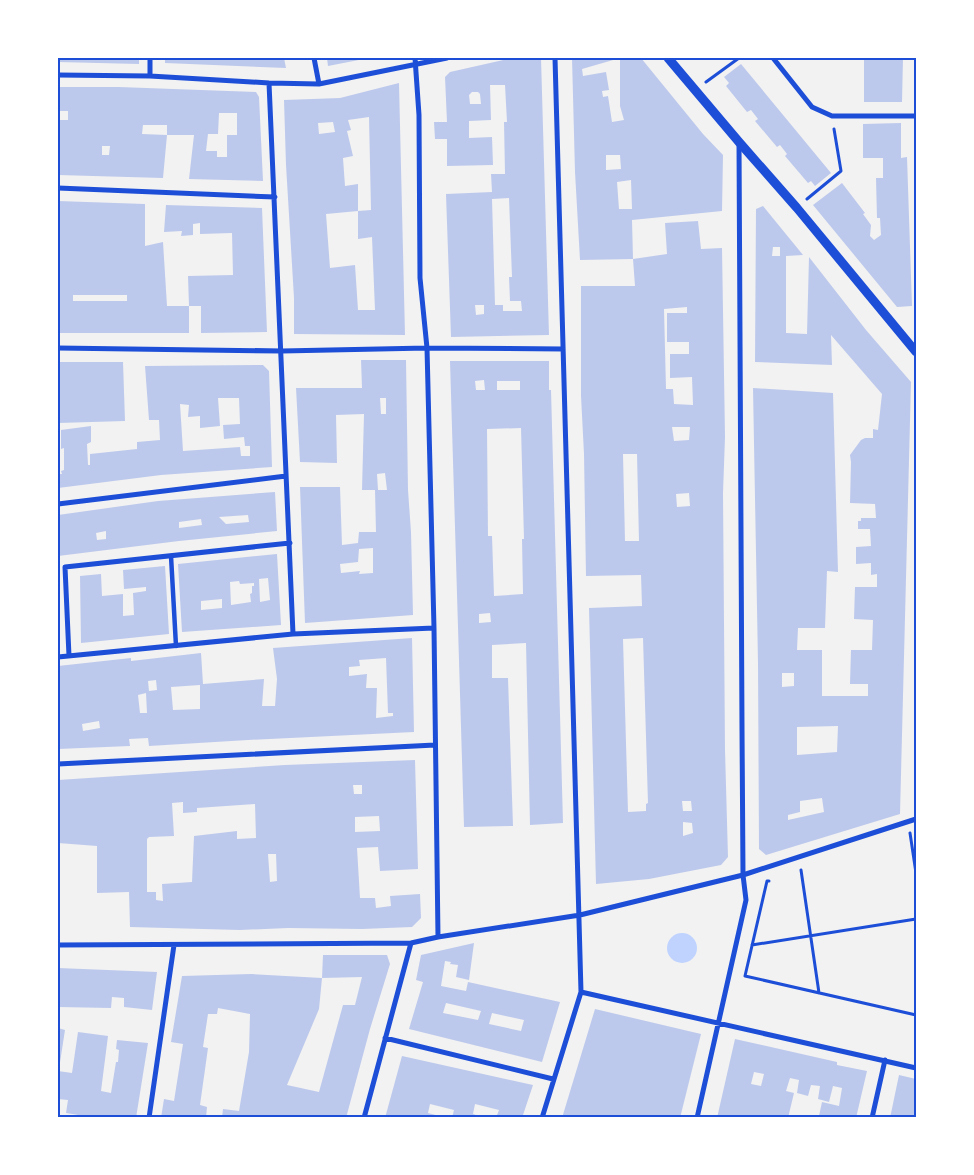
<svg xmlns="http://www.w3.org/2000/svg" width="974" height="1175" font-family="'Golos Text',sans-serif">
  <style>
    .water { fill: #bfd3fe }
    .building { fill: #bdc9ec; fill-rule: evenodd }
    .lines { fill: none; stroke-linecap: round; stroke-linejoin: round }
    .path { stroke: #1d4ed8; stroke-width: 3 }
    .pedestrian { stroke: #1d4ed8; stroke-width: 4.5 }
    .minor { stroke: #1d4ed8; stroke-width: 5 }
    .tertiary { stroke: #1d4ed8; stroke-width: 9 }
    .neatline { fill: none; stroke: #1d4ed8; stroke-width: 2 }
  </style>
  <rect width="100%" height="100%" fill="#f2f2f2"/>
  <path class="water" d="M667 948a15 15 0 1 1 30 0a15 15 0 1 1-30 0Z"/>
  <path class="building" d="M58,58H139V64L58,62Z
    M165,58H284L286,68L165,63Z
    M327,58H369L328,66Z
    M512,58H541L549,335L451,337L446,194L492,192L491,174H505L504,122H507L505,85H490L491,120L469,121V138L492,137L493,165L447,166V139H435L434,122H447L445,77L450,72ZM472,92H478L480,94L481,104H470L469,95ZM509,198L512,277H509L510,301H521L522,311H503V305H495L492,199ZM475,305H484V314L476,315Z
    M572,58H641L703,134L723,155L722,211L632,220L633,259L580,260L575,172ZM620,58V106L624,120L612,122L608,96L603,97L602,91L609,90L606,72L583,76L582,69ZM606,155H620L621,169L606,170ZM631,180L632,209H619L617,182Z
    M864,58H903L902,102H864Z
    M741,64L831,173L815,186L811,181L808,183L785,156L787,154L780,145L777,147L755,121L758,119L751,110L747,112L726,86L729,83L724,77Z
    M399,83L405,335L294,334V298L286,165L284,100L340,98ZM369,117L371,210L358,211V239L372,237L375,310H358L355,265L330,268L326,214L358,211V184L345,186L343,158L353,156L347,131L351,130L348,120ZM333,122L335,132L319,134L318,123Z
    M58,87H119L256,92L259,97L263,181L189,179L194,135H167L163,178L58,175V120H68V111H58ZM219,113H237V135H227V157H217V151H206L208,134H218ZM143,125H167V135L142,134ZM102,146H110L109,155H102Z
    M901,123V158L907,157L912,306L897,307L813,205L842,183L865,213L863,214L871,225L870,236L874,240L881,235L880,218H877L876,178H883V158H863V124Z
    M58,201L145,204V246L163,242L167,306H189V333H58ZM73,295H127V301H73Z
    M166,205L262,208L267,332L201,333V306H189L188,276L233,275L232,233L200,234V223L193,224V235L181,236L182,231L164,232Z
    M763,206L803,255L786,256V333L807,334L809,257L866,330L911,382L900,814L766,855L759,849L758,663L753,388L833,393L838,572L827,571L825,628H798L797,650H822V696H868V684H850L851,650H872L873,620L854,619L855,587H877V574L871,575V563L856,564V547L871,546L870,529H858V521H861V518H876L875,504L850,503L851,462L850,455L861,440L865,438H873V429L878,430L882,394L831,335L832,365L755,362L756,209ZM773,247H780V256H772ZM782,673H794V686L782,687ZM838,726L837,752L797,755V727ZM822,798L824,812L788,820V815L800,812V801Z
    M698,221L701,249L722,248L725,437L723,493L725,750L728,857L721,865L649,879L596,884L589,608L642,606L641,575L586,576L584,454L581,396V286H635L633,259L667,254L665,223ZM687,307V313H667V342H689V354H670V378L692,377L693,405L674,404L673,389H666L664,309ZM672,427H690L689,440L674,441ZM623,454H637L639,541H625ZM689,493L690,506L677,507L676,494ZM643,638L648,803L646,804V811L628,812L623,639ZM682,801H691L692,811H683ZM683,822L692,823L693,833L683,836Z
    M361,360H406L408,490L411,532L413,615L305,623L300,487H340L342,545L358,543L359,532H376L375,490H362L364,414L336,415L337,463L300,462L296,388H362ZM380,398H386V414H381ZM385,473L387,490H378L377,474ZM373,548V573L359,574L360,571L341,573L340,564L358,562L359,549Z
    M450,361H549V390H551L563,823L530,825L526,643L492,645V678H508L513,826L464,827ZM484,380L485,390H476L475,381ZM497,381H520V390H497ZM521,428L524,539H522L523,594L494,596L492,536H488L487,429ZM490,613L491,622L479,623V614Z
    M58,362H123L125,421L58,423Z
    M263,365L269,371L272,467L161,475L58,488V474H62L61,471L64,470V448L61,449V430L91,426V442L87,444L88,465H90V454L137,449V442L160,440L159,420H149L145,366ZM218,398H239L240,424L223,425L224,439L244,437L245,446H250V456H241L240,447L183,451L180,404L189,405L188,417L200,416V428L220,426Z
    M275,492L277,531L179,541L58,556V515L158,501ZM248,515L249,522L226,524L219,517ZM201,519L202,525L179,528V522ZM106,531V539L97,540L96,533Z
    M277,554L281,625L182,632L178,564ZM268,578L270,600L260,602L259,579ZM239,581L240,584L254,583V586H252V593L250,594L251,602L231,605L230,582ZM222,599V608L201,610V601Z
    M165,566L169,634L81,643L80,576L101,574L102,596L123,594V616L134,615L133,593L146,591V587L124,589L123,570Z
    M412,638L414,732L248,740L149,746L148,738L129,739L130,746L58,749V666L131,658V661L201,653L203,684L264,679L262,706H275L277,679L273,648ZM386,658L388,713H393V716L376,718L377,688H366L367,674L349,676V667L360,666L359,660ZM156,680L157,690L149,691L148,681ZM200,685V709L173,710L171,687ZM146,693L147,713H140L138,695ZM99,721L100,728L83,731L82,724Z
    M415,760L418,869L380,871L378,847L357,848L360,898H375L376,908L391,906L390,896L420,894L421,918L412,927L362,929L288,928L240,930L130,927L129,892L97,893V846L58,843V780L285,765ZM353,785H362V794H354ZM183,802V813L197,812V808L255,804L256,838L237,839V831L194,836L192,882L162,884L163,901L156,900V892H147V839L149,837L174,836L172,803ZM379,816L380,831L355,832V817ZM268,854H276L277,881L270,882Z
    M474,943L469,980L456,977L458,965L450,964L451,962L445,961L441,986L466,991L468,982L560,1002L542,1062L409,1029L423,982L416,980L421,955ZM446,1003L481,1011L478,1020L443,1013ZM492,1013L524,1020L521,1031L489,1024Z
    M323,955H387L390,964L370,1029L346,1118H222L223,1109L239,1111L249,1052L250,1014L218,1008L217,1014H208L203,1047L208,1048L200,1105L207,1107L206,1118H161L164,1099L174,1101L183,1044L171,1042L182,976L251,974L322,978L319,1009L287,1085L319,1092L343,1005H355L362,977L322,978Z
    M58,968L157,972L152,1010L124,1007V998L112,997L111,1008L58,1007Z
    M595,1009L701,1034L680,1118H562Z
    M58,1028L65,1030L59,1069H58Z
    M78,1032L108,1036L101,1091L111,1093L116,1062H118L119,1050L116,1049L117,1040L148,1043L136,1118H97L66,1113L68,1100L58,1099V1071L72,1073Z
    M735,1039L837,1062V1065L867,1071L856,1118L819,1116L822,1102L839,1106L842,1088L833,1086L829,1102L818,1099L820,1086L811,1085L808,1096L797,1093L799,1080L790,1078L786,1091L794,1093L788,1118H717ZM754,1072L764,1074L761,1086L751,1084Z
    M402,1056L533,1085L522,1118H496L499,1110L475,1104L473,1114L485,1118H452L454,1110L430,1104L428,1113L447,1118H385Z
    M899,1075L916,1079V1118H890Z"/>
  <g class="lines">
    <path class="path" d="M706,82L739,58
      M807,199L841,171L834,129
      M910,833L916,873
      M801,870L819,993
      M769,881H767L745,976L916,1015
      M752,945L916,919"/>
    <path class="pedestrian" d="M171,556L176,646"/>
    <path class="minor" d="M314,58L319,84
      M415,58L419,115L420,278L427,348L434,628L438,937
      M773,58L812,107L832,116H916
      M58,75L150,76L269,83L319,84L447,58
      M150,76V58
      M269,83L293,634
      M58,188L275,197
      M58,348L282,351L427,348L563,349
      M58,504L286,476
      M69,656L65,567L290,543
      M58,657L293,634L434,628
      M58,764L435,745
      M58,945L411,943L438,937L580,915L743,875L916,819
      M581,992L916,1068
      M385,1038L553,1079
      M149,1118L174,945
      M364,1118L411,943
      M542,1118L581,992L555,58
      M697,1118L746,900L743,875L742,728L739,142
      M872,1118L885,1060"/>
    <path class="tertiary" d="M668,58L739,142L797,208L916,352"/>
  </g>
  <rect width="974" height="1175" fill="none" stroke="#ffffff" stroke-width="118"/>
  <rect x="59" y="59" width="856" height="1057" class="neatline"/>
</svg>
